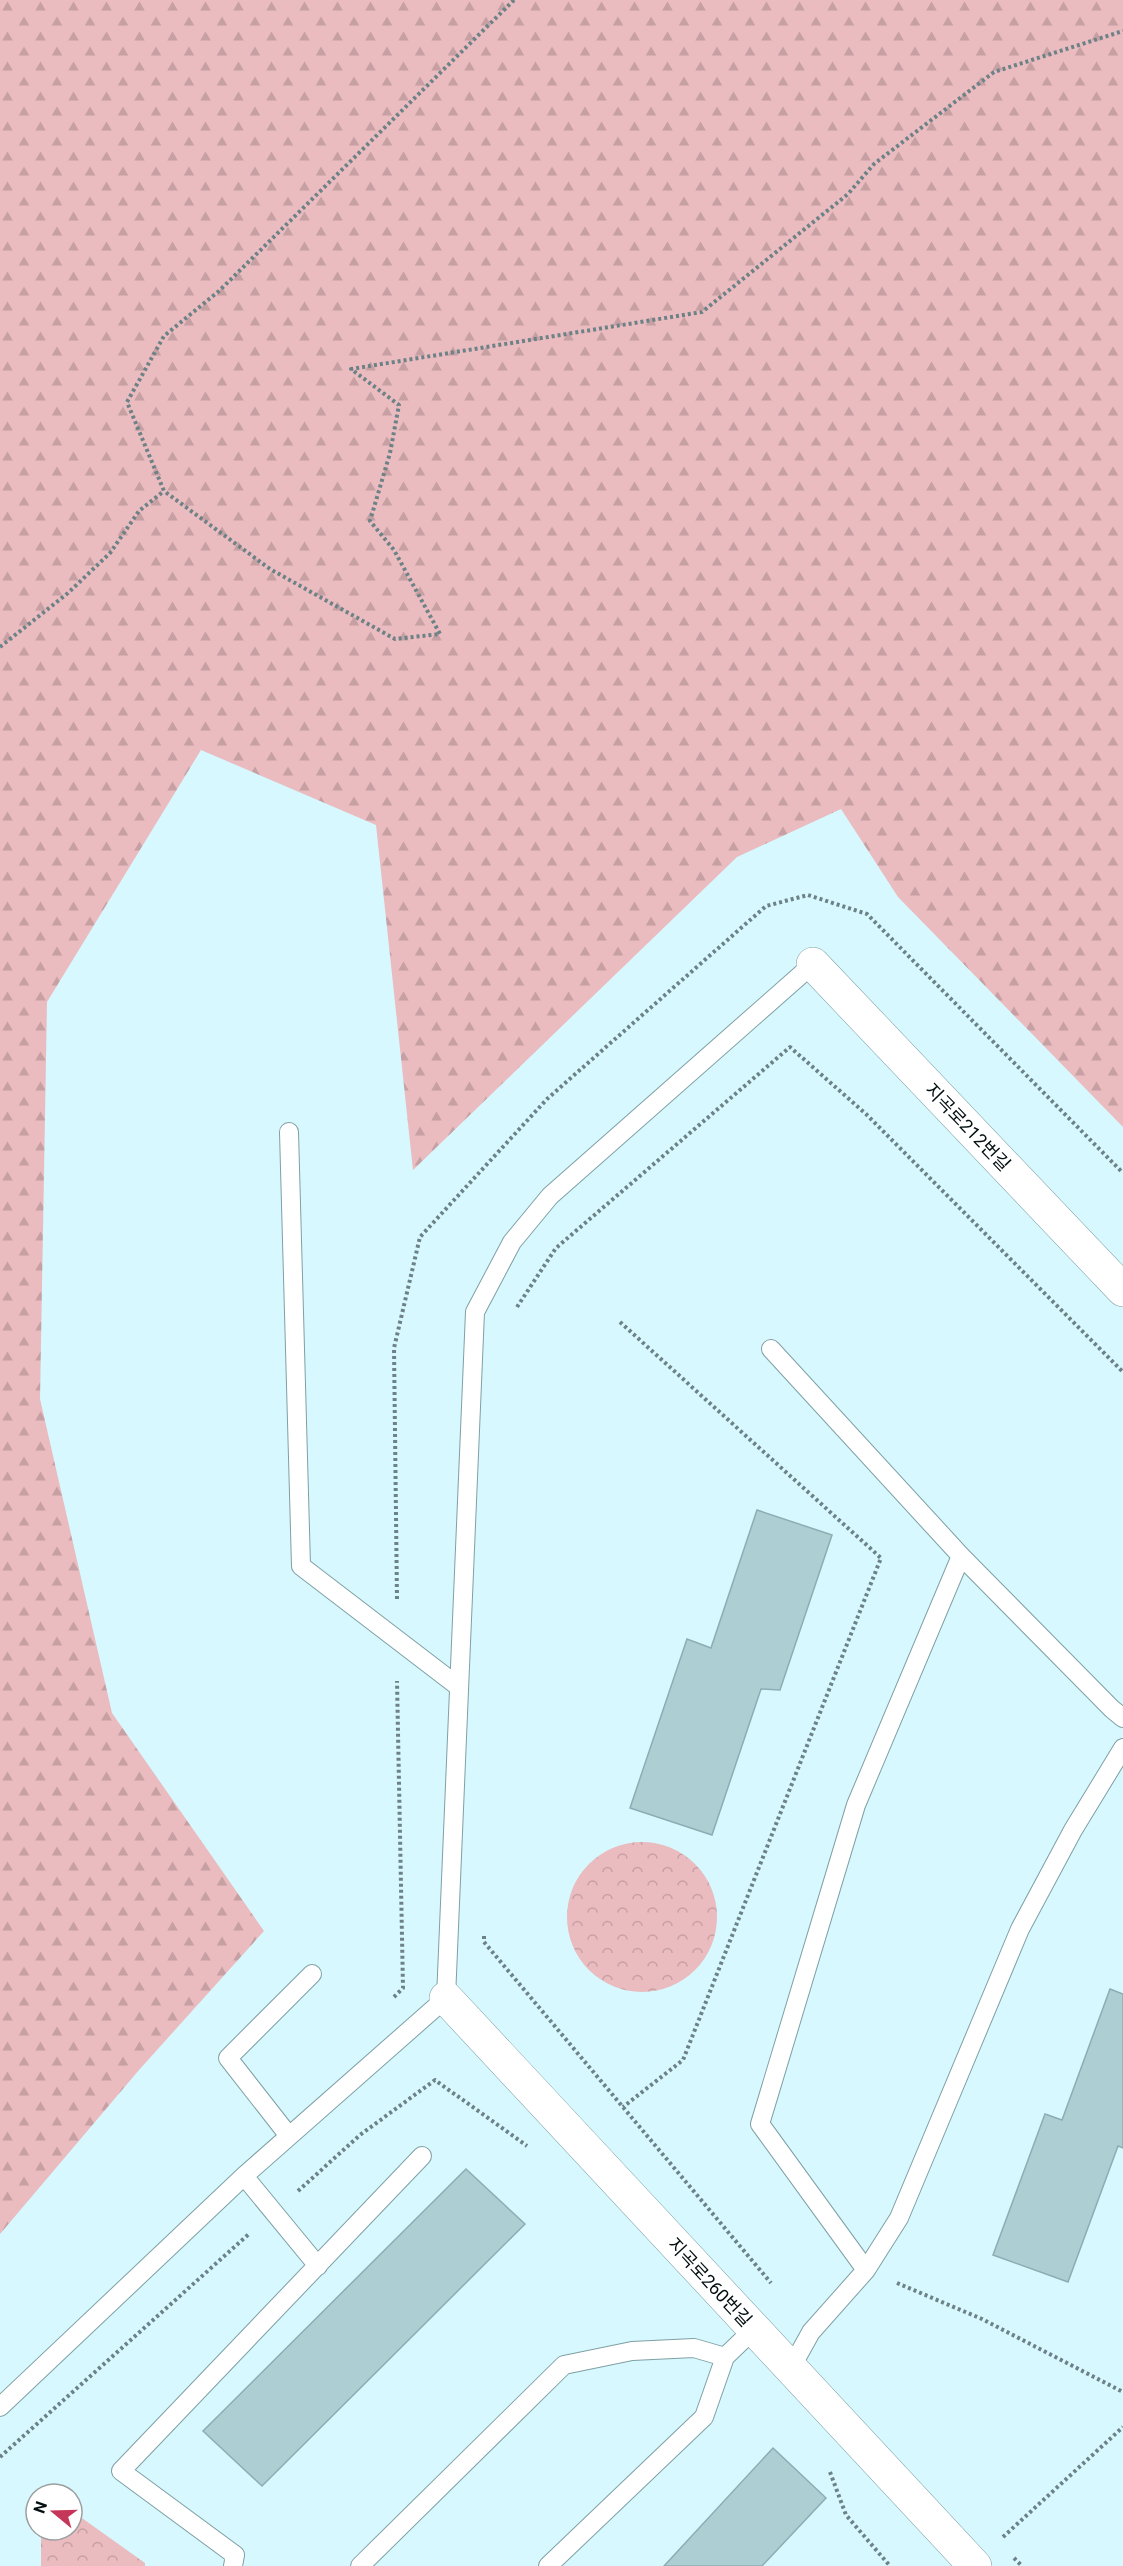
<svg xmlns="http://www.w3.org/2000/svg" width="1123" height="2566" font-family="Roboto,'Noto Sans KR',sans-serif">
  <style>
    .forest { fill: url(#forest-firs) }
    .park { fill: url(#park-crowns) }
    .building { fill: #adced3; stroke: #8dadb2; stroke-width: 1.5 }
    .lines { fill: none; stroke-linecap: round; stroke-linejoin: round }
    .service-casing { stroke: #7fa0a4; stroke-width: 20 }
    .tertiary-casing { stroke: #7fa0a4; stroke-width: 34 }
    .path { stroke: #6c8286; stroke-width: 4; stroke-dasharray: 3 3; stroke-linecap: butt }
    .service { stroke: #fff; stroke-width: 18 }
    .tertiary { stroke: #fff; stroke-width: 33 }
    .labels { text-anchor: middle; dominant-baseline: central; stroke-width: 5; stroke-linejoin: round; paint-order: stroke }
    .street-label { font-size: 18px; fill: #040f11; stroke: #fff }
  </style>
  <defs>
    <pattern id="forest-firs" width="22" height="20" patternUnits="userSpaceOnUse" patternTransform="scale(1.5)"><rect width="22" height="20" fill="#eabbbf"/><path d="M5 1l3.5 6h-7zM16 11l3.5 6h-7z" fill="#c7a0a3"/></pattern>
    <pattern id="park-crowns" width="20" height="18" patternUnits="userSpaceOnUse" patternTransform="scale(1.5)"><rect width="20" height="18" fill="#eabbbf"/><path d="M2 6a3 3 0 1 1 6 0M12 15a3 3 0 1 1 6 0" fill="none" stroke="#c7a0a3"/></pattern>
  </defs>
  <rect width="100%" height="100%" fill="#d6f8fe"/>
  <path class="forest" d="M0,0H1123V1127L898,897L841,809L737,857L413,1170L376,825L201,750L47,1002L40,1399L112,1713L264,1931L139,2070L0,2234Z"/>
  <path class="park" d="M567 1917a75 75 0 1 1 150 0a75 75 0 1 1-150 0Z
    M72,2511L145,2563V2566H41V2530H72Z"/>
  <path class="building" d="M757,1510L832,1535L780,1690L761,1689L712,1835L630,1808L687,1639L711,1648Z
    M1110,1989L1123,1994V2148L1118,2146L1068,2282L993,2255L1045,2114L1062,2120Z
    M466,2169L525,2224L262,2486L203,2431Z
    M773,2448L826,2498L762,2566H664Z"/>
  <g class="lines">
    <g class="service-casing">
      <path id="service" d="M289,1132L301,1566L459,1687
        M771,1349L961,1556L856,1805L760,2124L866,2270L811,2332L791,2368
        M961,1556L1112,1709L1123,1718
        M289,2136L228,2058L312,1974
        M244,2176L318,2266
        M866,2270L899,2218L1020,1929L1073,1830L1123,1748
        M0,2407L244,2176L446,1998L475,1312L512,1242L550,1196L813,964
        M233,2566L235,2555L121,2471L422,2156
        M360,2566L564,2365L632,2351L694,2348L725,2357
        M548,2566L704,2417L725,2357L754,2329"/>
    </g>
    <g class="tertiary-casing">
      <path id="tertiary" d="M813,964L1123,1290
        M446,1998L975,2566"/>
    </g>
    <path class="path" d="M514,0L219,291L164,336L127,402L164,491L270,569L395,639L440,634L394,550L370,521L390,453L399,405L351,369L702,312L848,194L874,164L994,72L1123,31
      M0,647L68,593L110,553L139,511L164,491
      M517,1307L556,1248L790,1047L866,1114L1123,1372
      M620,1322L881,1558L683,2060L623,2107
      M397,1599L394,1348L420,1237L547,1099L766,906L808,895L867,914L1123,1173
      M484,1936V1942L771,2283
      M394,1997L403,1988L397,1681
      M298,2191L360,2135L435,2080L527,2146
      M897,2283L982,2319L1123,2392
      M0,2457L249,2234
      M830,2472L846,2515L890,2566
      M1003,2537L1123,2427
      M1014,2558L1022,2566"/>
    <use href="#service" class="service"/>
    <use href="#tertiary" class="tertiary"/>
  </g>
  <g class="labels">
    <g class="street-label">
      <text transform="translate(968 1127) rotate(46)">지곡로212번길</text>
      <text transform="translate(710 2282) rotate(47)">지곡로260번길</text>
    </g>
  </g>
  <g transform="translate(54 2512) rotate(289)"><circle r="28" fill="#ffffff" stroke="#9b9fa0" stroke-width="1.5"/>
  <path d="M0-4.5L10 22L0 15L-10 22Z" fill="#c63658"/>
  <text y="-9" font-size="16" font-weight="bold" text-anchor="middle" fill="#040f11">N</text>
  </g>
</svg>
